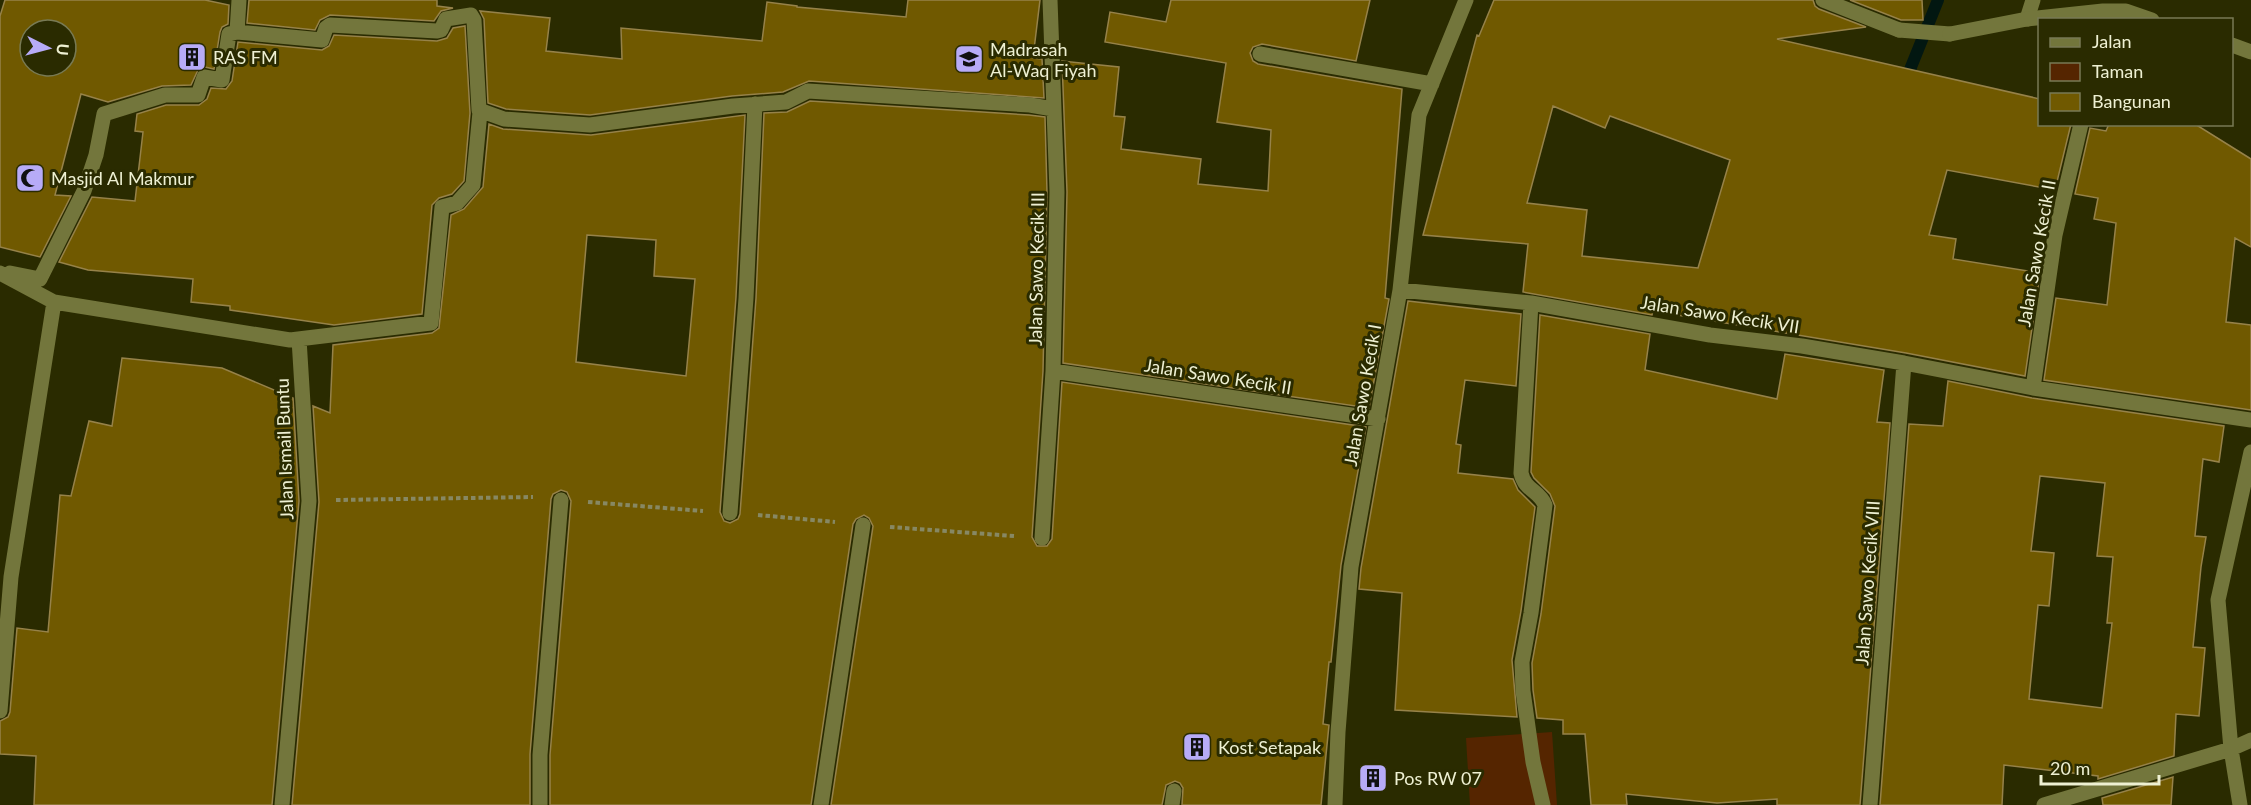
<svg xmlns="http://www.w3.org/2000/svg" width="2251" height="805" font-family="Lato,sans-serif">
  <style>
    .green { fill: #552500 }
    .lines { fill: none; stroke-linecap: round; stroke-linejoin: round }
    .stream { stroke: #021711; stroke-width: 12 }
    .building { fill: #705900; stroke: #968249; stroke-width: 1.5; fill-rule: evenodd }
    .path { stroke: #878863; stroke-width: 4; stroke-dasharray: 4.5 3; stroke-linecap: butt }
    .minor { stroke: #73763c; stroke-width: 15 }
    .tertiary { stroke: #73763c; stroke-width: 15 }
    .labels { text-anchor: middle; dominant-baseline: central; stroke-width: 6; stroke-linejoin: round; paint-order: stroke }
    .poi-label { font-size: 18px; fill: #eef0d2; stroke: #2a2b00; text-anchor: start }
    .street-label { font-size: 18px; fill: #eef0d2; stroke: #2a2b00 }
  </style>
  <rect width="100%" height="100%" fill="#2a2b00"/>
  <path class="green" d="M1552,732L1557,805H1470L1466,738Z"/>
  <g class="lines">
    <path class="stream" d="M1905,82L1938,0"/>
  </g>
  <path class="building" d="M5,0H205L229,5L228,24L222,27L220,32L214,69L205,67L198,70L191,85L162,86L108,102L81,94L55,195L71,196L40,257L0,247V16ZM30,30H66V66H30Z
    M249,0H437V6L453,8L441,11L434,21L330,15L320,20L315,30L247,23Z
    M908,0H1040L1033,58L1042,59L1044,98L809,81L783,92L732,96L590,115L506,109L488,103L484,19L480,11L550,18L546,51L622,59L621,28L762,41L767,2L797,6V7L906,17Z
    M1171,0H1370L1356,61L1262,44L1253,47L1250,53L1253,61L1258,64L1402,89L1385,298L1389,299L1369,408L1063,363L1067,192L1062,61L1119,67L1114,116L1125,117L1121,149L1201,159L1198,184L1268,191L1271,130L1217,122L1226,63L1105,42L1110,12L1166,22Z
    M1494,0H1813L1815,6L1819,9L1866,27L1777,39L2040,99V124H2071L2055,190L1947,170L1929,235L1956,239L1953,259L2040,273L2025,376L1906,353L1653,311L1652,315L1523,292L1528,244L1423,235L1477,35L1479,36ZM1553,106L1605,128L1610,116L1730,160L1698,268L1582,256L1587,210L1527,203Z
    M1850,0H1922L1923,20H1901Z
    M465,26L470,113L464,181L452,194L439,198L432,205L422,314L334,325L230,310V306L191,302L193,279L88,270L59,262L92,197L135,201L143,132L135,131L137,114L166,105H199L207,99L211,88L226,89L232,81L238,42L322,50L329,46L334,35L437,41L447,38L453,28Z
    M810,101L1029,115L1045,117L1047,192L1043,371L1032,537L1037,546H1047L1052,539L1062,382L1366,427L1341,565L1331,662H1329L1323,724L1329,725L1321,805H1182L1183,788L1180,783L1175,781L1166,785L1162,805H831L873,526L869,518L864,515L856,519L853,524L811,805H550V755L571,501L567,492L561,490L553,494L551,499L530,754V805H292L319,502L313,406L330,413L333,345L432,333L439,328L451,215L464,209L483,187L489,124L503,129L591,135L745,115L736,297L720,512L724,521L730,523L738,519L740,514L756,298L764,113L787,112ZM587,235L656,240L654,276L695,279L686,376L576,362Z
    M2109,124H2195L2251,159V247L2235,238L2226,322L2251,325V410L2044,380L2056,298L2107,305L2116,223L2094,219L2098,198L2075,194L2090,128L2106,131Z
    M1408,301L1521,314L1516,386L1465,380L1456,444L1461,445L1458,473L1513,479L1518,490L1535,507L1521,611L1512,660L1517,717L1395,710L1402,593L1359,589L1361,568Z
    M1540,315L1650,334L1645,370L1777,399L1785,354L1884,370L1877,422L1890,423L1860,805H1777V799L1717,803L1626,794L1627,805H1591L1585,734H1563V720L1537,718L1533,690L1532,663L1541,614L1555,506L1550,494L1534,478L1531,472Z
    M122,358L222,368L293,398L299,501L272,805H34L36,756L0,754V721L8,717L10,712L17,628L48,632L60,495L71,496L89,421L112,426Z
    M1948,381L2032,398L2224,426L2219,462L2203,459L2195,536L2206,537L2201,567L2193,647L2205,648L2199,716L2176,714L2174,756L2098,779V776L2004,765L2002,805H1880L1909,424L1943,426ZM2040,476L2105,483L2097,556L2113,557L2107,623H2112L2102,708L2029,699L2038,605L2049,606L2054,553L2031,551Z
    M2173,777L2171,805H2103L2102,798Z"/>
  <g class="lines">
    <path class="path" d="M336,500L533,497
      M588,502L703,511
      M758,515L835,522
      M890,527L1014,536"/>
    <path class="minor" d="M239,0L237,32L322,40L326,28L330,25L437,31L441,30L446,19L471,15L474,20L479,110L504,119L590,125L733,106L786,102L808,91L1030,105L1053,109
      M2027,19L2033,0
      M1899,30L1950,34
      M1260,54L1432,84
      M0,273L54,302L11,577L0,711
      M10,273L40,279L84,191L96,155L104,114L165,95H198L204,77L222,80L229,34L237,32
      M1400,290L1531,303L1710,335L1802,346L1904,363L2033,388L2251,420
      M54,302L290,340L431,323L442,207L457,203L473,185L480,112
      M1531,303L1521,473C1525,491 1539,490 1545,505L1531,613L1522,662L1523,691L1533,762L1543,805
      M1053,371L1378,419
      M2033,388L2055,235L2081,124
      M730,513L746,298L755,104
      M1042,538L1053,371L1057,192L1050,0
      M282,805L309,501L299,339
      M540,805V755L561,500
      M821,805L863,525
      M1172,805L1174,791
      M1335,805L1338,732L1351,567L1400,290L1419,115L1466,0
      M1870,805L1904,363
      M2044,805L2231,749L2251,740
      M2240,805L2231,749L2218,600L2251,452"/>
    <path class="tertiary" d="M1823,0L1899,30
      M1950,34L2027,19L2103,11H2126L2152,20
      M2232,45L2251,52"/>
  </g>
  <defs>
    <g id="building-square" transform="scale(1.5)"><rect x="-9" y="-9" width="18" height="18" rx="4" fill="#b7abf7" stroke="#2a2b00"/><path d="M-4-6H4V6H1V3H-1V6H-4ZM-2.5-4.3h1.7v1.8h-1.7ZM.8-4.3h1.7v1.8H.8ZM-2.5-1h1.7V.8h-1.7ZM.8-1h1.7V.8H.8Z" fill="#111"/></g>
    <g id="school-square" transform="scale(1.5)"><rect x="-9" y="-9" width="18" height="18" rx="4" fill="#b7abf7" stroke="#2a2b00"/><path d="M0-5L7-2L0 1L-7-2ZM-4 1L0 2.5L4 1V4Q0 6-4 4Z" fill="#111"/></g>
    <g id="mosque-square" transform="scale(1.5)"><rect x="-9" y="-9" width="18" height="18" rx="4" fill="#b7abf7" stroke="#2a2b00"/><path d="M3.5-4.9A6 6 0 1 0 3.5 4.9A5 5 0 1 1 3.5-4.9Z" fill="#111"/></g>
  </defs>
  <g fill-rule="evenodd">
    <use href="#building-square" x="192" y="57"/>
    <use href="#school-square" x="969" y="59"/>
    <use href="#mosque-square" x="30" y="178"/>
    <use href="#building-square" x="1197" y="747"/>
    <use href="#building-square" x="1373" y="778"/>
  </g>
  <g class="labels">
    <g class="poi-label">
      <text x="990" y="49">Madrasah<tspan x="990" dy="21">Al-Waq Fiyah</tspan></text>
      <text x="213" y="57">RAS FM</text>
      <text x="51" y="178">Masjid Al Makmur</text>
      <text x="1218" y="747">Kost Setapak</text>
      <text x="1394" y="778">Pos RW 07</text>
    </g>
    <g class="street-label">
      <text transform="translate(2036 253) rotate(-80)">Jalan Sawo Kecik II</text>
      <text transform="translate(1036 269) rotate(-89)">Jalan Sawo Kecik III</text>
      <text transform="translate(1720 314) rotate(9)">Jalan Sawo Kecik VII</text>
      <text transform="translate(1218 376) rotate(9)">Jalan Sawo Kecik II</text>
      <text transform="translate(1362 395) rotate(-80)">Jalan Sawo Kecik I</text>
      <text transform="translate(284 449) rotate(-92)">Jalan Ismail Buntu</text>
      <text transform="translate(1867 583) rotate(-86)">Jalan Sawo Kecik VIII</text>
    </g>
  </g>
  <rect x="2038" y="18" width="195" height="108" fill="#2a2b00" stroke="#787a54" stroke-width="1.5"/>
  <rect x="2050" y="38" width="30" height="9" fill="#73763c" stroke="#787a54" stroke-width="1.5"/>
  <text x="2092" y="48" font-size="18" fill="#eef0d2">Jalan</text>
  <rect x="2050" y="63" width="30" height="18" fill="#552500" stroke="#787a54" stroke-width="1.5"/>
  <text x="2092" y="78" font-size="18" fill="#eef0d2">Taman</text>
  <rect x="2050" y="93" width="30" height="18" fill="#705900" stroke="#787a54" stroke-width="1.5"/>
  <text x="2092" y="108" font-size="18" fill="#eef0d2">Bangunan</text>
  <g transform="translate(48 48) rotate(96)"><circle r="28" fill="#2a2b00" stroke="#787a54" stroke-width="1.5"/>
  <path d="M0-4.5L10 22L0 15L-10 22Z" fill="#b7abf7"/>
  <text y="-9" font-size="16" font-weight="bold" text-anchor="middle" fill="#eef0d2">U</text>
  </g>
  <path d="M2041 775v9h118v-9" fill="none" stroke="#eef0d2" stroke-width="3"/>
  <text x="2050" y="775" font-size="18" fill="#eef0d2" stroke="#2a2b00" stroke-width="4.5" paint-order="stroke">20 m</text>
</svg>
